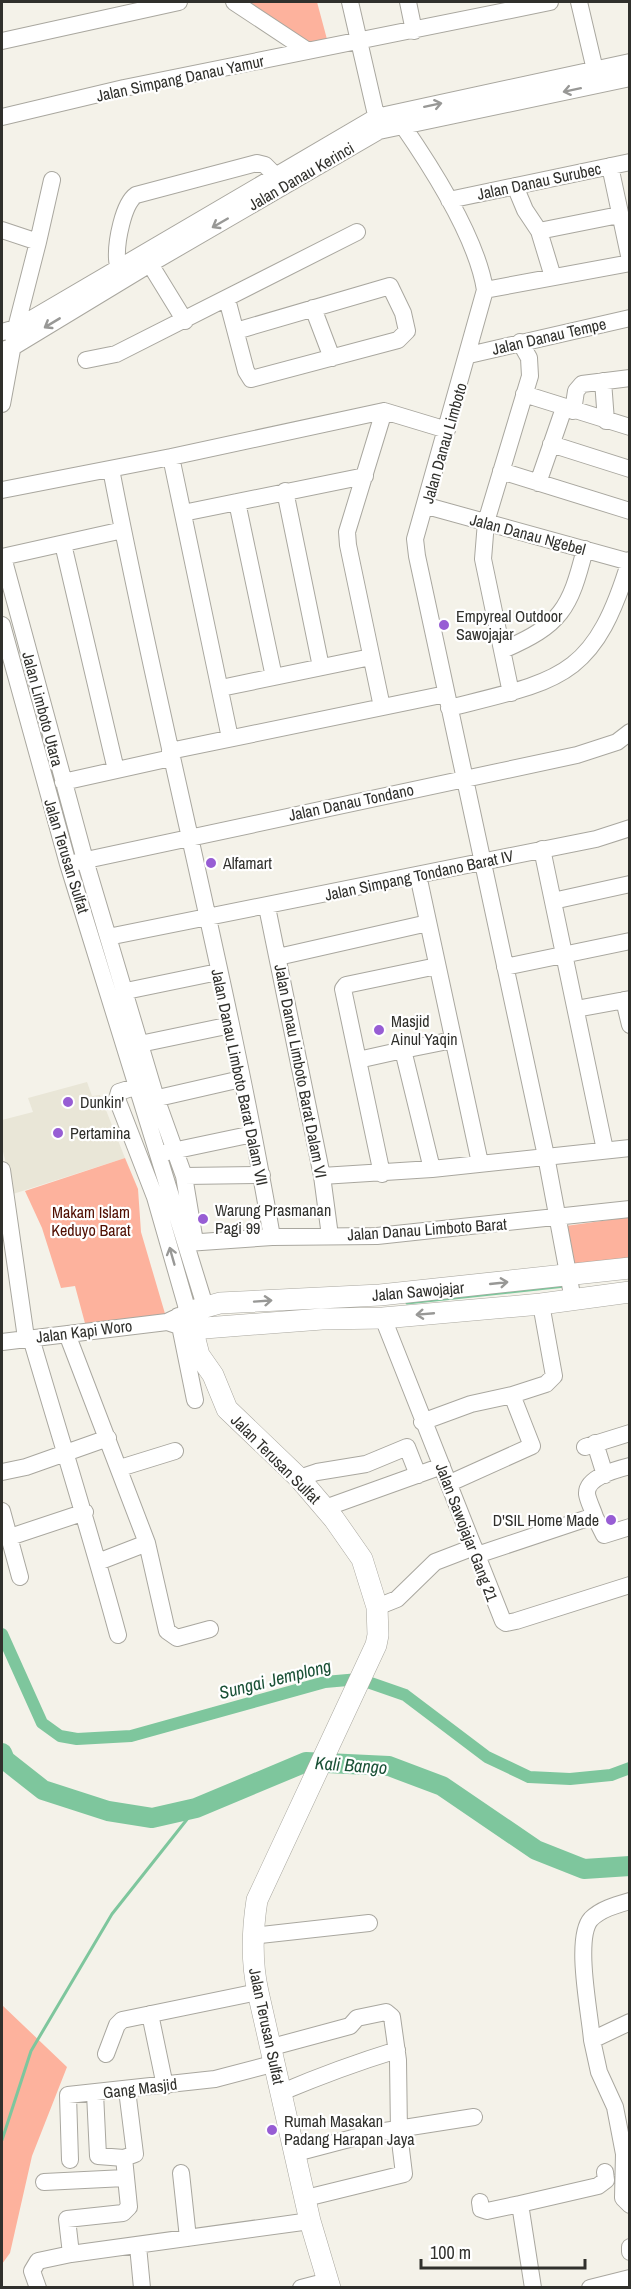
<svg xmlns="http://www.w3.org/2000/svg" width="631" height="2289" font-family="'Archivo Narrow',sans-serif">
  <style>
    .built { fill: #e9e6d7 }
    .green { fill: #fdb29d }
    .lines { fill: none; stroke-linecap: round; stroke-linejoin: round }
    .stream { stroke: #7ec69d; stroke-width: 3 }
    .canal { stroke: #7ec69d; stroke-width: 12 }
    .river { stroke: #7ec69d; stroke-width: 20 }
    .minor-casing { stroke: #a9a79f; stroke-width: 18 }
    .major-casing { stroke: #a9a79f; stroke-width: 22 }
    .minor { stroke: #fff; stroke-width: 16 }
    .major { stroke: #fff; stroke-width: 21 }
    .oneway { stroke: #989896 }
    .poi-dot { fill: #975dd4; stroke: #fff; stroke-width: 2 }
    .labels { text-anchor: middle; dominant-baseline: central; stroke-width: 4.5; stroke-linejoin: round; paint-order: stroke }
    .street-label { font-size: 16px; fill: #30302c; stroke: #fff }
    .poi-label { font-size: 16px; fill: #30302c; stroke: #fff; text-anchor: start }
    .park-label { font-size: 16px; fill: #500e00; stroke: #fff }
    .water-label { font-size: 18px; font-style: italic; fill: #1a5136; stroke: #fff }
  </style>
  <rect width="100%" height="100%" fill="#f4f2e9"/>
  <path class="built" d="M87,1082L92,1096L100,1095L125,1158L13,1194L2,1147V1120L33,1112L28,1098Z"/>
  <path class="green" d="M245,2H317L328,43L309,45Z
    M125,1158L138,1189L141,1232L166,1317L86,1327L75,1286L61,1288L42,1228L25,1191Z
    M629,1217V1263L575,1270L566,1226Z
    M2,2005L67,2067L32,2156L10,2253L2,2264Z"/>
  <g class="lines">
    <path class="stream" d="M407,1303L565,1286
      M2,2140L31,2051L112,1914L196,1808"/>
    <path class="canal" d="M2,1634L42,1723L60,1736L77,1739L131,1736L325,1682L359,1679L405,1695L487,1757L529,1777L570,1779L611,1775L630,1768"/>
    <path class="river" d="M2,1753L5,1760L43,1790L108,1811L152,1818L196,1808L306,1762L389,1766L442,1786L536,1850L584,1869L630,1866"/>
    <g class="minor-casing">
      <path id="minor" d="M234,2L308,51
        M350,2L379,128
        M408,2L414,31
        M579,2L595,70
        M2,41L179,2
        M2,117L124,88L550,2
        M403,126C432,168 477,239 485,290L415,539L417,556L546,1156L573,1300
        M610,166L630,260
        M515,186L525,210L539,231L553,277
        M449,200L630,162
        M2,230L38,242L16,328L2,404
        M539,231L619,215
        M38,242L52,180
        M150,264L185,321
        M124,277C121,271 117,265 117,259C116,242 123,204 136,195L257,163L265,165L275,175
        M485,290L630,263
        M227,299L246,371L251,379L398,340L407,331L403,313L390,286L236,331
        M313,308L332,358
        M2,332L16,328L376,117L630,62
        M2,350L13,347L150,264L379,131L630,78
        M469,355L630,318
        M86,360L116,354L357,232
        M603,381L606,421
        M524,394L630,427
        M573,411L576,391L582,384L630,378
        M551,444L630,469
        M171,457L230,738
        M111,469C160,726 228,979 272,1237
        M501,471L630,511
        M538,483L564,408
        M2,490L171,457L384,411L447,430
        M285,491L321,667
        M237,502L274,677
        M427,506L630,562
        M183,513L365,476
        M63,544L116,770
        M2,557L123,530
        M3,557L85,860L156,1098L184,1176L195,1242
        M2,625L68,864L205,1306
        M503,650C561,625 570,609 585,549
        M221,688L371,657
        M511,693L483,559L486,522L530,376L529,358L520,342
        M382,707L348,545L347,532L384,411
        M449,708C561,680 594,679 630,560
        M170,751L446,694
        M63,782L171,758
        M542,849L605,1150
        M77,862L577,755L617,742L630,732
        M418,875L480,1163
        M553,901L630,884
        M267,907L322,1176L330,1236
        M108,937L596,839L630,828
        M278,957L428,923
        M505,967L630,941
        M126,991L218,972
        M624,1000L630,1025
        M576,1009L630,999
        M140,1044L231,1025
        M403,1050L453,1040
        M358,1060L403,1050L432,1169
        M138,1086L119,1092L117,1099L155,1197L188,1312L167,1322
        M145,1101L241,1079
        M163,1153L253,1134
        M2,1170L26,1338
        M382,1174L343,989L346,985L437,966
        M184,1176L262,1175
        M322,1176L432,1169L630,1148
        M187,1243L272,1237L377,1236L630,1209
        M178,1316L195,1400
        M383,1318L503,1621L506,1623L516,1621L630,1585
        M67,1334L147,1543L167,1631L177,1638L210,1629
        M31,1338C60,1437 91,1535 118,1635
        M2,1342L167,1322L176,1325
        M512,1395L546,1384L554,1376L541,1304
        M422,1422L471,1404L512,1395L532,1446L450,1483
        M595,1443L605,1475
        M585,1447L630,1433
        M120,1468L175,1451
        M2,1472L26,1467L108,1438
        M299,1478L317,1472L366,1464L407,1447L418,1475
        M325,1508L442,1466
        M2,1511L20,1577
        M595,1517C593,1510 588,1501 587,1494C586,1477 618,1469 630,1466
        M10,1537L85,1512
        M477,1555L591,1517H595L604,1535L630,1527
        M98,1562L147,1543
        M377,1607L397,1599L435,1562L474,1547
        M252,1936L369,1923
        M150,2014L165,2086
        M630,2022L592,2040L599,2072L615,2107L624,2154L623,2198L630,2205
        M592,2040C590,2014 574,1938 591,1919C601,1909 616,1905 630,1901
        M272,2047L350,2026L357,2018L386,2012L392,2017L398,2060L399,2133L404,2174L306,2198
        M106,2054L117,2025L122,2020L258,1992
        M282,2092C320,2076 358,2062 397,2050
        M95,2093L98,2156L124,2158
        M296,2153L372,2133L474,2117
        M70,2160L68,2095L215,2079L276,2063
        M181,2173L188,2238
        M44,2182L125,2178
        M480,2202L481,2209L487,2211L520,2204
        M138,2246L142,2288
        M630,2247V2252
        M71,2254L67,2219L123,2213L129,2207L124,2158L135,2154L127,2090
        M38,2288L32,2271L38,2261L71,2254L310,2221
        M301,2288L328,2281
        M533,2288L520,2204L598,2186L606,2180L605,2172
        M590,2288L630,2278"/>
    </g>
    <g class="major-casing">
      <path id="major" d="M192,1329L322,1319L383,1318L541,1304L630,1292
        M330,2288L310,2221L258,1992C251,1961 252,1932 257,1900L376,1645L378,1635L377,1607L362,1559L334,1519L299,1478L227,1409L213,1375L199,1355L188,1312L220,1303L380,1295L630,1268"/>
    </g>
    <use href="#minor" class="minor"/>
    <use href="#major" class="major"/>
  </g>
  <defs><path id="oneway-shaft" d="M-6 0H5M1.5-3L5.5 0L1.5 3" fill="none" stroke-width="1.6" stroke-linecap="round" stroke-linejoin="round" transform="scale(1.5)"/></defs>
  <g class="oneway">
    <use href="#oneway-shaft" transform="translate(572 90) rotate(168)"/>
    <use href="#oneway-shaft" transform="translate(433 105) rotate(-12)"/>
    <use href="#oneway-shaft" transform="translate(220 223) rotate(150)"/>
    <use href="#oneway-shaft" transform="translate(52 323) rotate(149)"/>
    <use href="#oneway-shaft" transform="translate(172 1256) rotate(-106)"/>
    <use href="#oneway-shaft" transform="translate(499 1283) rotate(-6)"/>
    <use href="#oneway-shaft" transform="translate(263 1301) rotate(-4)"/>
    <use href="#oneway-shaft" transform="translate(425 1314) rotate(175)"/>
  </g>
  <g class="poi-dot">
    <circle cx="444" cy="625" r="6"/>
    <circle cx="211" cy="863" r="6"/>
    <circle cx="379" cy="1030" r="6"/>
    <circle cx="68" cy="1102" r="6"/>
    <circle cx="58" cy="1133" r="6"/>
    <circle cx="203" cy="1219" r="6"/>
    <circle cx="611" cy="1520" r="6"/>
    <circle cx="272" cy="2130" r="6"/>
  </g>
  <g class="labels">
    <g class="street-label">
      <text transform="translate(180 78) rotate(-12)">Jalan Simpang Danau Yamur</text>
      <text transform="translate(301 176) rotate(-30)">Jalan Danau Kerinci</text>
      <text transform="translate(539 181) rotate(-12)">Jalan Danau Surubec</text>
      <text transform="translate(549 336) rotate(-13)">Jalan Danau Tempe</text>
      <text transform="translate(444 443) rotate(-74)">Jalan Danau Limboto</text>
      <text transform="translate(528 534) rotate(15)">Jalan Danau Ngebel</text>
      <text transform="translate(43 709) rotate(75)">Jalan Limboto Utara</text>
      <text transform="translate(351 802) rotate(-12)">Jalan Danau Tondano</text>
      <text transform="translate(67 856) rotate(73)">Jalan Terusan Sulfat</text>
      <text transform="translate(419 875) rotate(-12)">Jalan Simpang Tondano Barat IV</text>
      <text transform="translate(301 1071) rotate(79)">Jalan Danau Limboto Barat Dalam VI</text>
      <text transform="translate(240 1077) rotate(78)">Jalan Danau Limboto Barat Dalam VII</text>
      <text transform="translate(427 1229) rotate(-4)">Jalan Danau Limboto Barat</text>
      <text transform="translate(418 1291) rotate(-5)">Jalan Sawojajar</text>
      <text transform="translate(84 1331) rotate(-7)">Jalan Kapi Woro</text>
      <text transform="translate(276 1459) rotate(45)">Jalan Terusan Sulfat</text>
      <text transform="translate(467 1532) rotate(69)">Jalan Sawojajar Gang 21</text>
      <text transform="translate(267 2026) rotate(78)">Jalan Terusan Sulfat</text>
      <text transform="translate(140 2088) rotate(-7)">Gang Masjid</text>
    </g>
    <g class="poi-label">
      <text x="456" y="616">Empyreal Outdoor<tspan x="456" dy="18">Sawojajar</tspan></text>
      <text x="223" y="863">Alfamart</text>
      <text x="391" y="1021">Masjid<tspan x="391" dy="18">Ainul Yaqin</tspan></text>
      <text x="80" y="1102">Dunkin'</text>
      <text x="70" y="1133">Pertamina</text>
      <text x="215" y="1210">Warung Prasmanan<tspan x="215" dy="18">Pagi 99</tspan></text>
      <text x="599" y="1520" text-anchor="end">D'SIL Home Made</text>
      <text x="284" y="2121">Rumah Masakan<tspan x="284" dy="18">Padang Harapan Jaya</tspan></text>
    </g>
    <g class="park-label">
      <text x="91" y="1212">Makam Islam<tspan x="91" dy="18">Keduyo Barat</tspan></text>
    </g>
    <g class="water-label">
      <text transform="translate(275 1679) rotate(-14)">Sungai Jemplong</text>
      <text transform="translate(351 1765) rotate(4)">Kali Bango</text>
    </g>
  </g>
  <rect width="631" height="2289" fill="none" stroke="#30302c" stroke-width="6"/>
  <path d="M421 2259v9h164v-9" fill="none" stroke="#30302c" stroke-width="3"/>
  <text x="430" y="2259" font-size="18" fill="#30302c" stroke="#ffffff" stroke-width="4.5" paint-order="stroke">100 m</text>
</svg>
